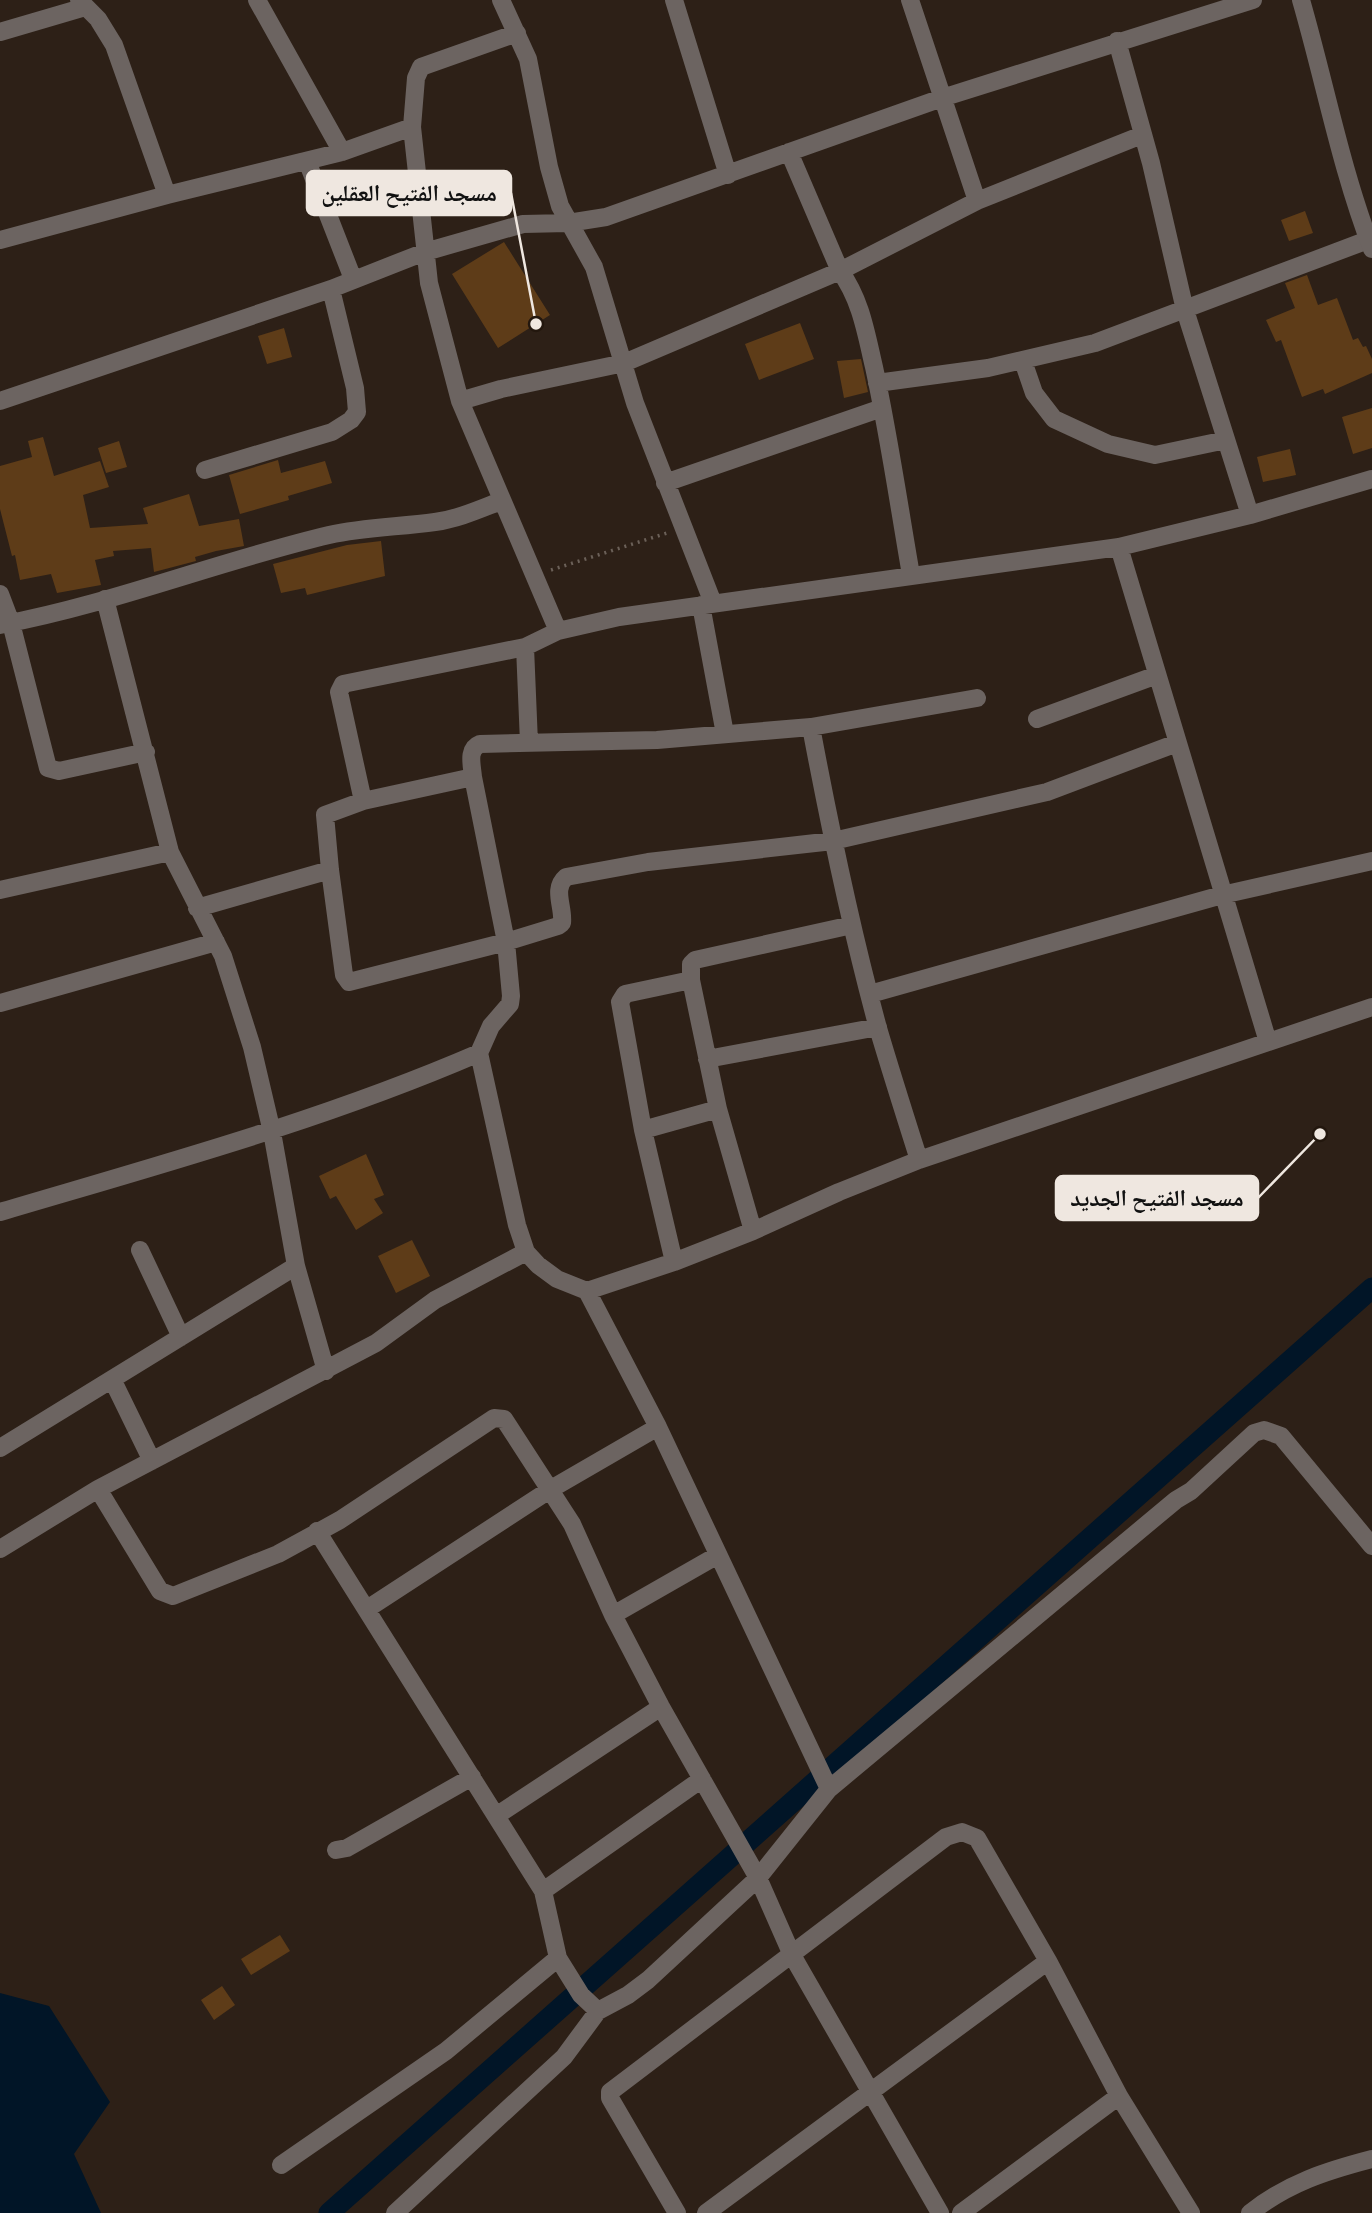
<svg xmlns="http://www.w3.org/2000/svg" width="1372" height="2213" font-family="Barlow,'Noto Naskh Arabic',sans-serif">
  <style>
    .water { fill: #011527 }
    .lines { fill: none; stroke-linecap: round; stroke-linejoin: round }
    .canal { stroke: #011527; stroke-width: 21 }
    .building { fill: #5e3c18 }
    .path { stroke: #6b6058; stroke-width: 3.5; stroke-dasharray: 2 5; stroke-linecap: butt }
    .minor { stroke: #6c6461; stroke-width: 18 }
    .tertiary { stroke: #6c6461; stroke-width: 18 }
    .leader { fill: none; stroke: #efe7e0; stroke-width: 2.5 }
    .callout-dot { fill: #efe7e0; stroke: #23170e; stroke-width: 2.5 }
    .callout { fill: #efe7e0; stroke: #efe7e0; stroke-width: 2.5 }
    .callout-label { font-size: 23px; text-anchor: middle; font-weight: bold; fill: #111 }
  </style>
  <rect width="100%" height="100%" fill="#2d2017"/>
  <path class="water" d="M0,1993L49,2006L110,2102L74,2154L101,2213H0Z"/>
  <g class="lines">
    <path class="canal" d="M329,2213L1372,1288"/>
  </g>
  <path class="building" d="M1305,211L1313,233L1289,241L1281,220Z
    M504,242L550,315L498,348L452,274Z
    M1307,275L1318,305L1337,298L1353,340L1358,338L1363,347L1366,346L1372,359V373L1325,394L1323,389L1302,397L1281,340L1276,342L1266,320L1295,308L1285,283Z
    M800,323L814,359L759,380L745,344Z
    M284,328L292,357L267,364L258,336Z
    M861,359L868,392L844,398L837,361Z
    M1372,408V448L1353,454L1342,417Z
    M43,437L54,476L100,461L109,487L83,495L90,528L148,524L143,508L189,494L199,526L239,519L244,546L216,551L195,557L196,561L154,572L151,548L113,551L114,556L95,560L101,585L57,593L51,574L20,580L15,555L12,556L0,509V466L32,457L28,441Z
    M119,441L127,467L106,473L98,448Z
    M1290,449L1296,475L1263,482L1257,457Z
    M278,460L281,473L325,461L332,483L288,496L289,500L240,514L229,475Z
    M381,541L385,576L307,595L305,588L281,593L273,564L347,545Z
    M366,1154L384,1195L374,1199L383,1213L356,1230L336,1196L330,1199L319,1176Z
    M412,1240L430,1276L396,1293L378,1256Z
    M280,1935L290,1951L251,1975L241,1959Z
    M222,1986L235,2005L214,2020L201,2000Z"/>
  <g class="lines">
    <path class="path" d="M551,570L667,533"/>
    <path class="minor" d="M79,0L98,19L114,45L167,195
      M257,0L342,152
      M501,0L528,59L549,167L560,206L594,267L635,403L713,603
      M674,0L728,175
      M910,0L977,201
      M0,32L85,7
      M1117,41L1151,163L1185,310L1250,515
      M412,127L429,283L460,401L558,631
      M789,152L840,271C861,300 866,333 874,367C889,436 899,506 911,575
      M307,161L353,279
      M0,240L167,195L342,152L412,127L416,78L421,67L517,33
      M1023,361L1034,393L1054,419L1108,444L1155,455L1226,440
      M877,383L988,368L1095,343L1368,240
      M0,401L331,289L425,252L523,224L568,223L606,217L942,98L1253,0
      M460,401L501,389L624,363L840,271L977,201L1142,135
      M205,470L332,432L351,420L357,412L355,388L331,289
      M665,483L882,408
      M1119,547L1268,1042
      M0,594L11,623L48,768L59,771L146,752
      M105,599L170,852L223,956L252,1047L272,1132L296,1266L326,1371
      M701,605L725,734
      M0,625C112,604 219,561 329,535C365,527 400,527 435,522C458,519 480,509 501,501
      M525,647L529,743
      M1037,719L1157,675
      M811,727C830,828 851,929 878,1028C891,1072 905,1116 919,1160
      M473,777L363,801L325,815L330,870L344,975L349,982L506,942L558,926L562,923C564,907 552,889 566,877L648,862L833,841L1047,792L1177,743
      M363,801L339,692L343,684L525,647L558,631L619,617L1119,547L1250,515L1372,479
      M0,890L170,852
      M197,908L330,870
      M870,994L1222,895L1372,861
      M0,1003L216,942
      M479,1053L517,1225L526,1252L538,1265L557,1279L587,1291L674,1262L753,1231L839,1192L919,1160L1372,1007
      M707,1059L878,1027
      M643,1130L718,1109
      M0,1212C162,1164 324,1120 479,1053L491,1026L510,1004L511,996L506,942L473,777C472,765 467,749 480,744L657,740L811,727L977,698
      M753,1231L718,1109L691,980V964L695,960L852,925
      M140,1250L181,1337
      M674,1262L643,1130L620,1002L625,994L691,980
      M112,1379L152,1461
      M0,1448L296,1266
      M98,1489L160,1591L173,1596L278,1554L340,1520L494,1418L504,1419L572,1524L613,1615L661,1707L758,1878L792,1955L940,2213
      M317,1531L543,1891L558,1958L581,1995L598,2011
      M0,1549L98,1489L376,1343L435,1300L526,1252
      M367,1609L551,1489L658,1427
      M613,1615L718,1555
      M829,1789L1176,1500L1191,1491L1254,1433L1264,1430L1281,1436L1372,1546
      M496,1816L661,1707
      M336,1850L347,1848L472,1777
      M543,1891L702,1779
      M281,2165L446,2051L558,1958
      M395,2213L564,2057L598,2011L628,1995L648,1980L758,1878L829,1789L658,1427L587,1291
      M677,2213L610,2098V2092L946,1837L962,1832L977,1838L1048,1961L1119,2096L1191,2213
      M706,2213L1048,1961
      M961,2213L1119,2096
      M1250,2213C1288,2183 1326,2171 1372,2159"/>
    <path class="tertiary" d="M1301,0C1325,83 1341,169 1372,249"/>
  </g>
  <path class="leader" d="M536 324L511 193M1320 1134L1258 1198"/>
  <g class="callout-dot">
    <circle cx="536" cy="324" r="7"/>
    <circle cx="1320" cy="1134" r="7"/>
  </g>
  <g class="callout">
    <rect x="307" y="171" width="204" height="44" rx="7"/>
    <rect x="1056" y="1176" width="202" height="44" rx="7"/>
  </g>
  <g class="callout-label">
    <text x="409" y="201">مسجد الفتيح العقلين</text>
    <text x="1157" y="1206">مسجد الفتيح الجديد</text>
  </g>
</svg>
